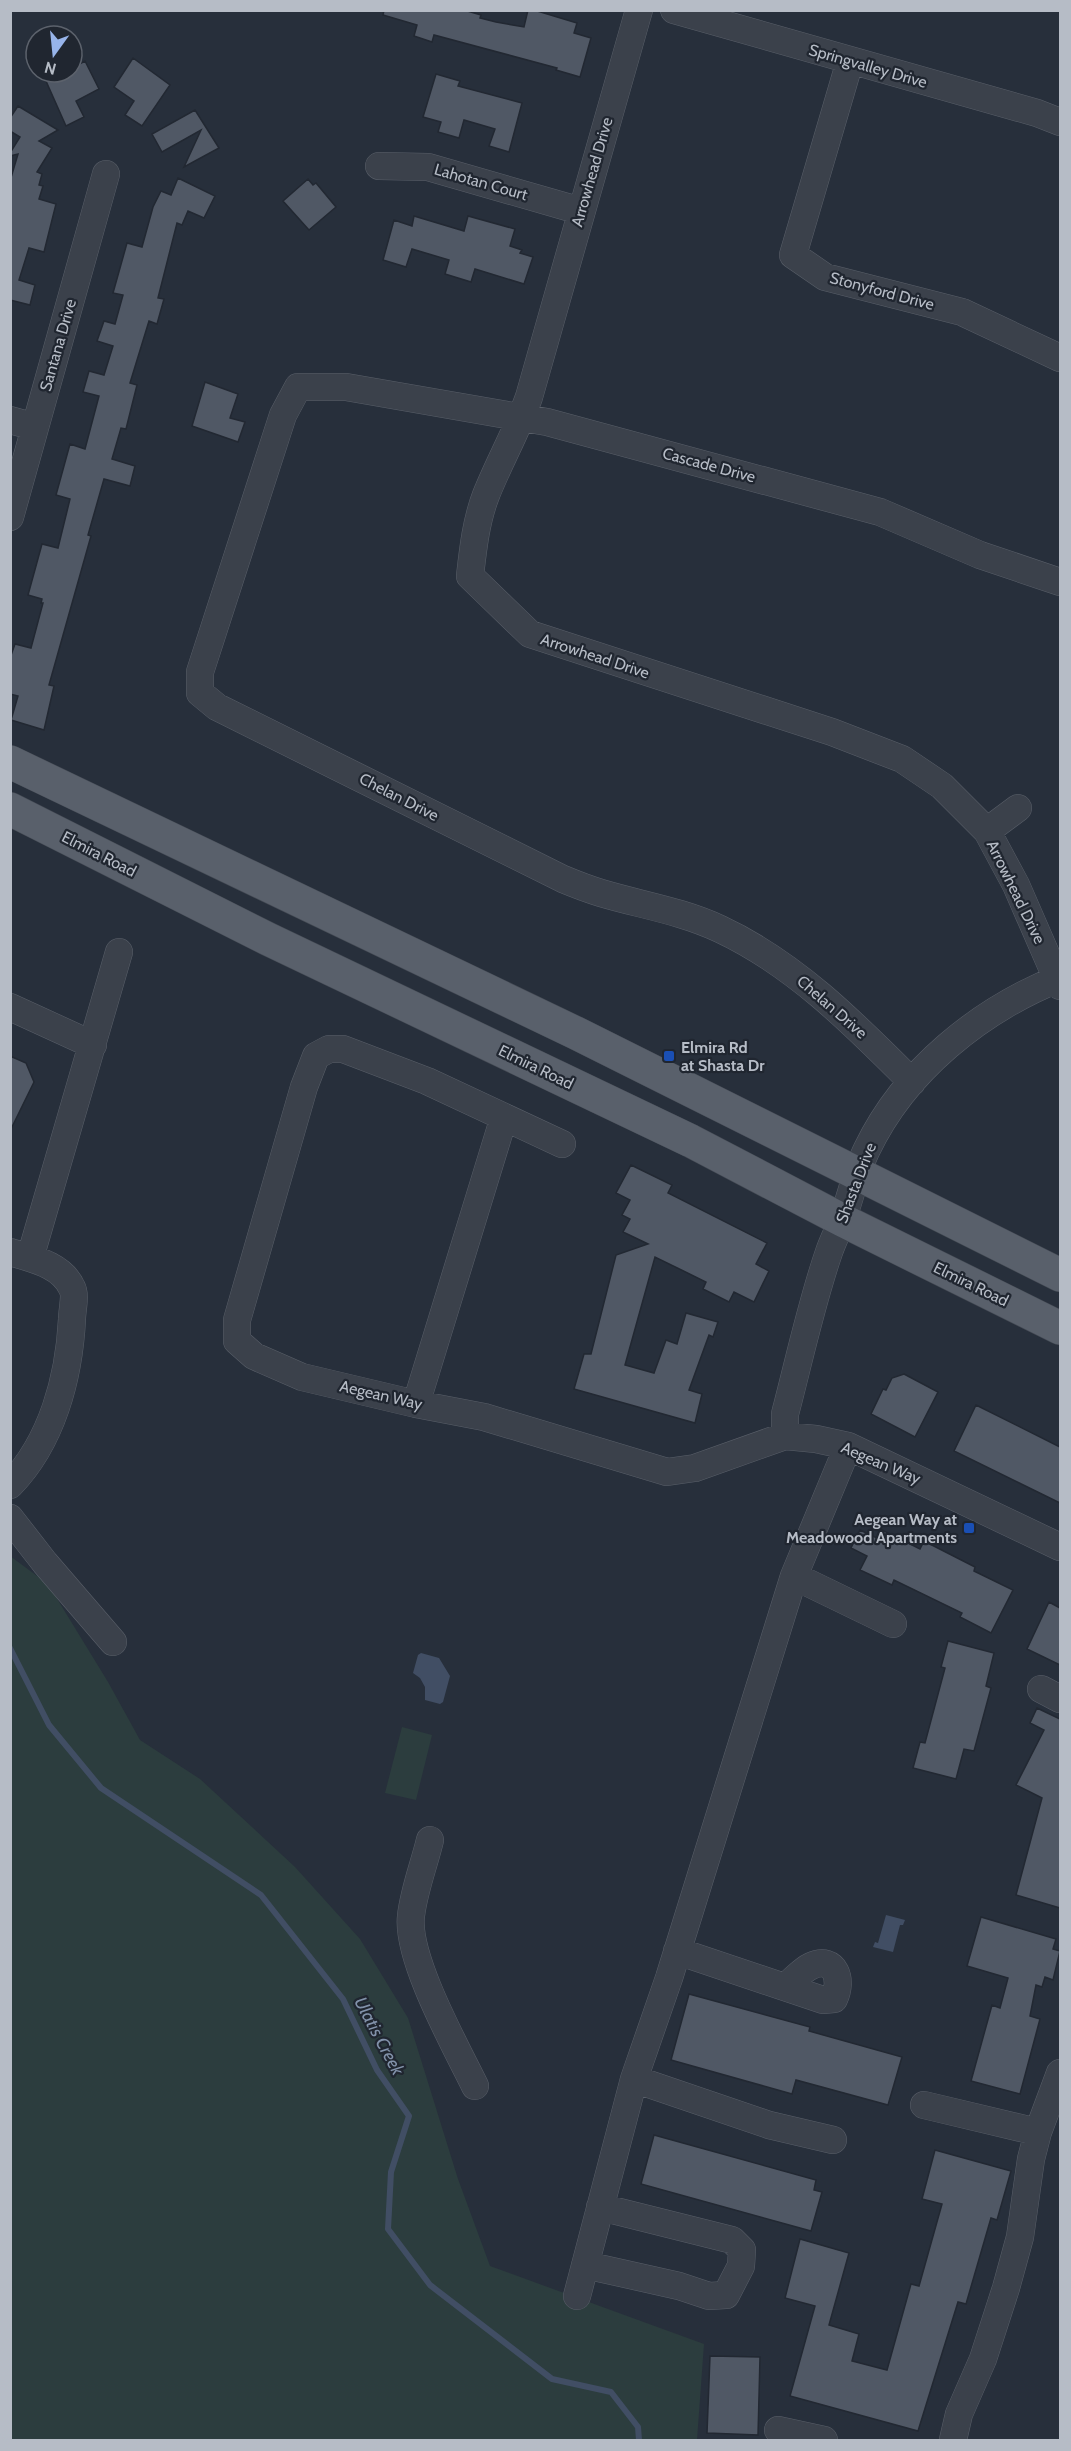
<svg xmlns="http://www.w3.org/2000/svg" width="1071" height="2451" font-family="Cabin,sans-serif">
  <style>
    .green { fill: #2c3d3e }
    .water { fill: #414e64 }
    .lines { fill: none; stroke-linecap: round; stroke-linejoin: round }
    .stream { stroke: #414e64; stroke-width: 6 }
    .building { fill: #505865; stroke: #222832; stroke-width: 1.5 }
    .minor-casing { stroke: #595f69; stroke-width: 28 }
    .major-casing { stroke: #444a54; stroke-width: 34 }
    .minor { stroke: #3b414b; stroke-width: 27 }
    .major { stroke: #59606b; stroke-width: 33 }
    .transit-dot { fill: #1a4fb4; stroke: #202630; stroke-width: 2 }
    .labels { text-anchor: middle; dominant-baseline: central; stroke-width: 4.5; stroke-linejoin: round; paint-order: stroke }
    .street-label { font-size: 16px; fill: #b6bcc6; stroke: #202630 }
    .poi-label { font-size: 16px; font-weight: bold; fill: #b6bcc6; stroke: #202630; text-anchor: start }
    .water-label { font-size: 18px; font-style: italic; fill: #8292aa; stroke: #202630 }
  </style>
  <rect width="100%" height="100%" fill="#272f3b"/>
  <path class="green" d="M10,1556L48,1584L108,1682L140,1740L200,1779L295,1867L360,1939L408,2018L458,2179L490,2266L704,2344L697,2440H11Z
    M402,1727L432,1735L416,1800L385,1793Z"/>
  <path class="water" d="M421,1653L439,1658L450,1676L443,1702L440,1704L425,1700V1687L420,1678L413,1673L418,1655Z
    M886,1915L905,1920L903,1925H900L893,1952L873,1947L875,1942L878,1943Z"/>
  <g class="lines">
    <path class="stream" d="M10,1648L49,1725L101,1788L261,1895L343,1999L377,2070L409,2116L391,2172L388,2229L430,2285L552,2379L611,2392L638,2427L639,2440"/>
  </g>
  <path class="building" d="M384,10H464L481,15L480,18L496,22L524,27L528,10H534L577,23L574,33L591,38L580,77L556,70L557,68L434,35L432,42L414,36L417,25L383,15Z
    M133,58L170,85L142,126L125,115L134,101L114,87Z
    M85,61L99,89L76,101L84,117L66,126L46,81L64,72H72V68Z
    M436,74L460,81L458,86L522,103L509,152L489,146L495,129L464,120L459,138L438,132L441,122L423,117Z
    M18,106L58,130L39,141L52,148L37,172L42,174L39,185L43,186L39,199L56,204L44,252L29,248L19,280L35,285L30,305L10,300V181L18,154L10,156V153L20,137L10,131V118Z
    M195,110L219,148L184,167L201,130L162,152L152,134Z
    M178,178L215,196L204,218L188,211L182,225L177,223L158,298L164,299L157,324L149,321L130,383L137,385L126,429L121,428L112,459L135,466L130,486L104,479L88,535L91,536L49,685L54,686L44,730L11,720L18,696L10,694V658L15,644L31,648L43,603H41L42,599L28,595L42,544L58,548L70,499L56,495L70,444L85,449L99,396L83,392L89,371L104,375L113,346L97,341L104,321L115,324L123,295L113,293L127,243L142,247L153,207L161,191L171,195Z
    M308,179L313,185L316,183L336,207L309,230L283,201Z
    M414,216L464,231L468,216L515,229L510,246L522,250L520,253L533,257L524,284L475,269L471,282L445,274L449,260L412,249L406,267L383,260L394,220L412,226Z
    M205,382L238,394L230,418L245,422L238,442L192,426Z
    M10,1056L26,1063L34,1082L10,1131Z
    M631,1165L672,1185L668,1193L767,1243L756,1264L769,1271L754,1302L734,1292L729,1302L703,1289L706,1282L655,1257L625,1365L654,1373L666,1340L677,1344L686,1313L718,1322L713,1337L709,1335L689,1390L702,1394L695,1423L574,1389L584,1354H591L616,1255L648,1244L623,1232L630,1219L622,1215L630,1200L616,1193Z
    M904,1374L938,1392L915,1437L871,1414L883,1389L886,1390L892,1378Z
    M976,1405L1060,1447V1503L954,1451Z
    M860,1530L877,1538L882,1530L920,1549L924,1541L975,1567L974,1571L1013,1590L991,1633L960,1617L962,1613L894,1580L892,1585L860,1570L867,1556L851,1548Z
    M1049,1602L1060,1608V1665L1027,1649Z
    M948,1641L994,1653L986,1686L991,1688L974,1751L964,1749L956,1779L913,1768L920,1742L925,1743L945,1668L941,1667Z
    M1037,1708L1060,1719V1908L1016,1895L1042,1798L1016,1785L1044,1730L1030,1723Z
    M981,1917L1056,1939L1053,1949L1060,1951L1053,1980L1045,1977L1042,1987L1036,1985L1030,2016L1040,2019L1020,2094L971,2081L992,2005L1000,2008L1008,1978L967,1966Z
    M689,1994L810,2027L809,2031L902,2057L888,2105L796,2080L792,2094L671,2060Z
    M654,2135L816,2180L814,2190L822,2192L811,2231L641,2184Z
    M935,2150L1011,2171L997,2220L991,2218L966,2304L958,2302L918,2431L790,2396L815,2306L785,2298L800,2239L849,2253L829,2325L859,2334L852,2361L887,2370L911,2284L919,2286L942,2204L922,2199Z
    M710,2356L760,2357L758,2435L707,2433Z"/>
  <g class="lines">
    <g class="minor-casing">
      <path id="minor" d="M639,10L529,397C517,431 499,462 486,495C476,521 473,549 470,576L530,634L832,732L902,759L942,786L987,831L1016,885L1060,986
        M674,10L1037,113L1060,122
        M850,61L793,255L825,277L962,312L1060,358
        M379,166L428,167L581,211
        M10,420L35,427
        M10,517L106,174
        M987,831L1018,808
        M10,1007L93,1045
        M912,1082C854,1024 795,964 720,929C682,911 641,905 601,893C588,889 575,884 563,879L217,707L200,693V672L283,415L298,387H346L547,422L880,512L980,555L1060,582
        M562,1144L427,1081L343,1049H329L316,1056L304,1087L237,1320V1341L254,1356L302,1377L416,1404L484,1417L667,1472L695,1468L785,1436L816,1439L848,1446L1060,1547
        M10,1252C33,1259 62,1265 72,1288C76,1295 72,1311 72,1319C69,1378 52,1442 10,1485
        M30,1258L119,952
        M416,1404L504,1117
        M785,1436V1414C799,1361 811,1304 829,1252C833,1240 839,1229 843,1218C851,1195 856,1171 867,1149C905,1070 980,1010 1060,978
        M10,1518L45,1563L113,1642
        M794,1576L893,1624
        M1041,1689L1060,1699
        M430,1840C424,1865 414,1890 411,1916C406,1958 456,2047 475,2086
        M677,1951L823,2000L834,1999C843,1981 836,1955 811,1966C802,1970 793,1981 785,1987
        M634,2079L769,2125L833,2140
        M924,2105L1038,2132
        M585,2265L679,2286L709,2296L726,2295L741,2266L742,2250L732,2240L600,2207
        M577,2296L634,2079L669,1978L794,1576L848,1446
        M778,2430L824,2440
        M953,2440L959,2414L983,2359L1006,2288L1020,2237L1031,2159L1038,2132L1060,2073"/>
    </g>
    <g class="major-casing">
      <path id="major" d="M10,762L576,1033L1060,1275
        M10,809L268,939L691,1141L842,1220L1060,1328"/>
    </g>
    <use href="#minor" class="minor"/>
    <use href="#major" class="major"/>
  </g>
  <g class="transit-dot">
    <rect x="663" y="1050" width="12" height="12" rx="3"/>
    <rect x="963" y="1522" width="12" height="12" rx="3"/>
  </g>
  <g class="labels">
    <g class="street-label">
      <text transform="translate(868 66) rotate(16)">Springvalley Drive</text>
      <text transform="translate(592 172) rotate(-74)">Arrowhead Drive</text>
      <text transform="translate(481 182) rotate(16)">Lahotan Court</text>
      <text transform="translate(882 291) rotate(15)">Stonyford Drive</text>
      <text transform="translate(58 345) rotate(-74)">Santana Drive</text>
      <text transform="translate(709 465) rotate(15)">Cascade Drive</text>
      <text transform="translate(595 656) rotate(18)">Arrowhead Drive</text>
      <text transform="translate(399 797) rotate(27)">Chelan Drive</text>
      <text transform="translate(99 854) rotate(27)">Elmira Road</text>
      <text transform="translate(1016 892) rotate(64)">Arrowhead Drive</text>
      <text transform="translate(832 1007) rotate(41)">Chelan Drive</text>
      <text transform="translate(536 1067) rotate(26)">Elmira Road</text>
      <text transform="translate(856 1183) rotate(-69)">Shasta Drive</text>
      <text transform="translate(971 1284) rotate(26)">Elmira Road</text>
      <text transform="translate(381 1395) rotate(13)">Aegean Way</text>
      <text transform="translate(881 1463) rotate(23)">Aegean Way</text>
    </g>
    <g class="poi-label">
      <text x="681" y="1047">Elmira Rd<tspan x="681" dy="18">at Shasta Dr</tspan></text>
      <text x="957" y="1519" text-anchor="end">Aegean Way at<tspan x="957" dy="18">Meadowood Apartments</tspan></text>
    </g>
    <g class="water-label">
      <text transform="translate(379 2036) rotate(62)">Ulatis Creek</text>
    </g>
  </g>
  <rect width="1071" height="2451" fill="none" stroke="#b6bcc6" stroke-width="24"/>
  <g transform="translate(54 54) rotate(195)"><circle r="28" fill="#202630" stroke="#5c626c" stroke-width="1.5"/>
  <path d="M0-4.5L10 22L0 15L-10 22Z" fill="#97b4ea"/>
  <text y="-9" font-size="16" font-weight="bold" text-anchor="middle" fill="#b6bcc6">N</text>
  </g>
</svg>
